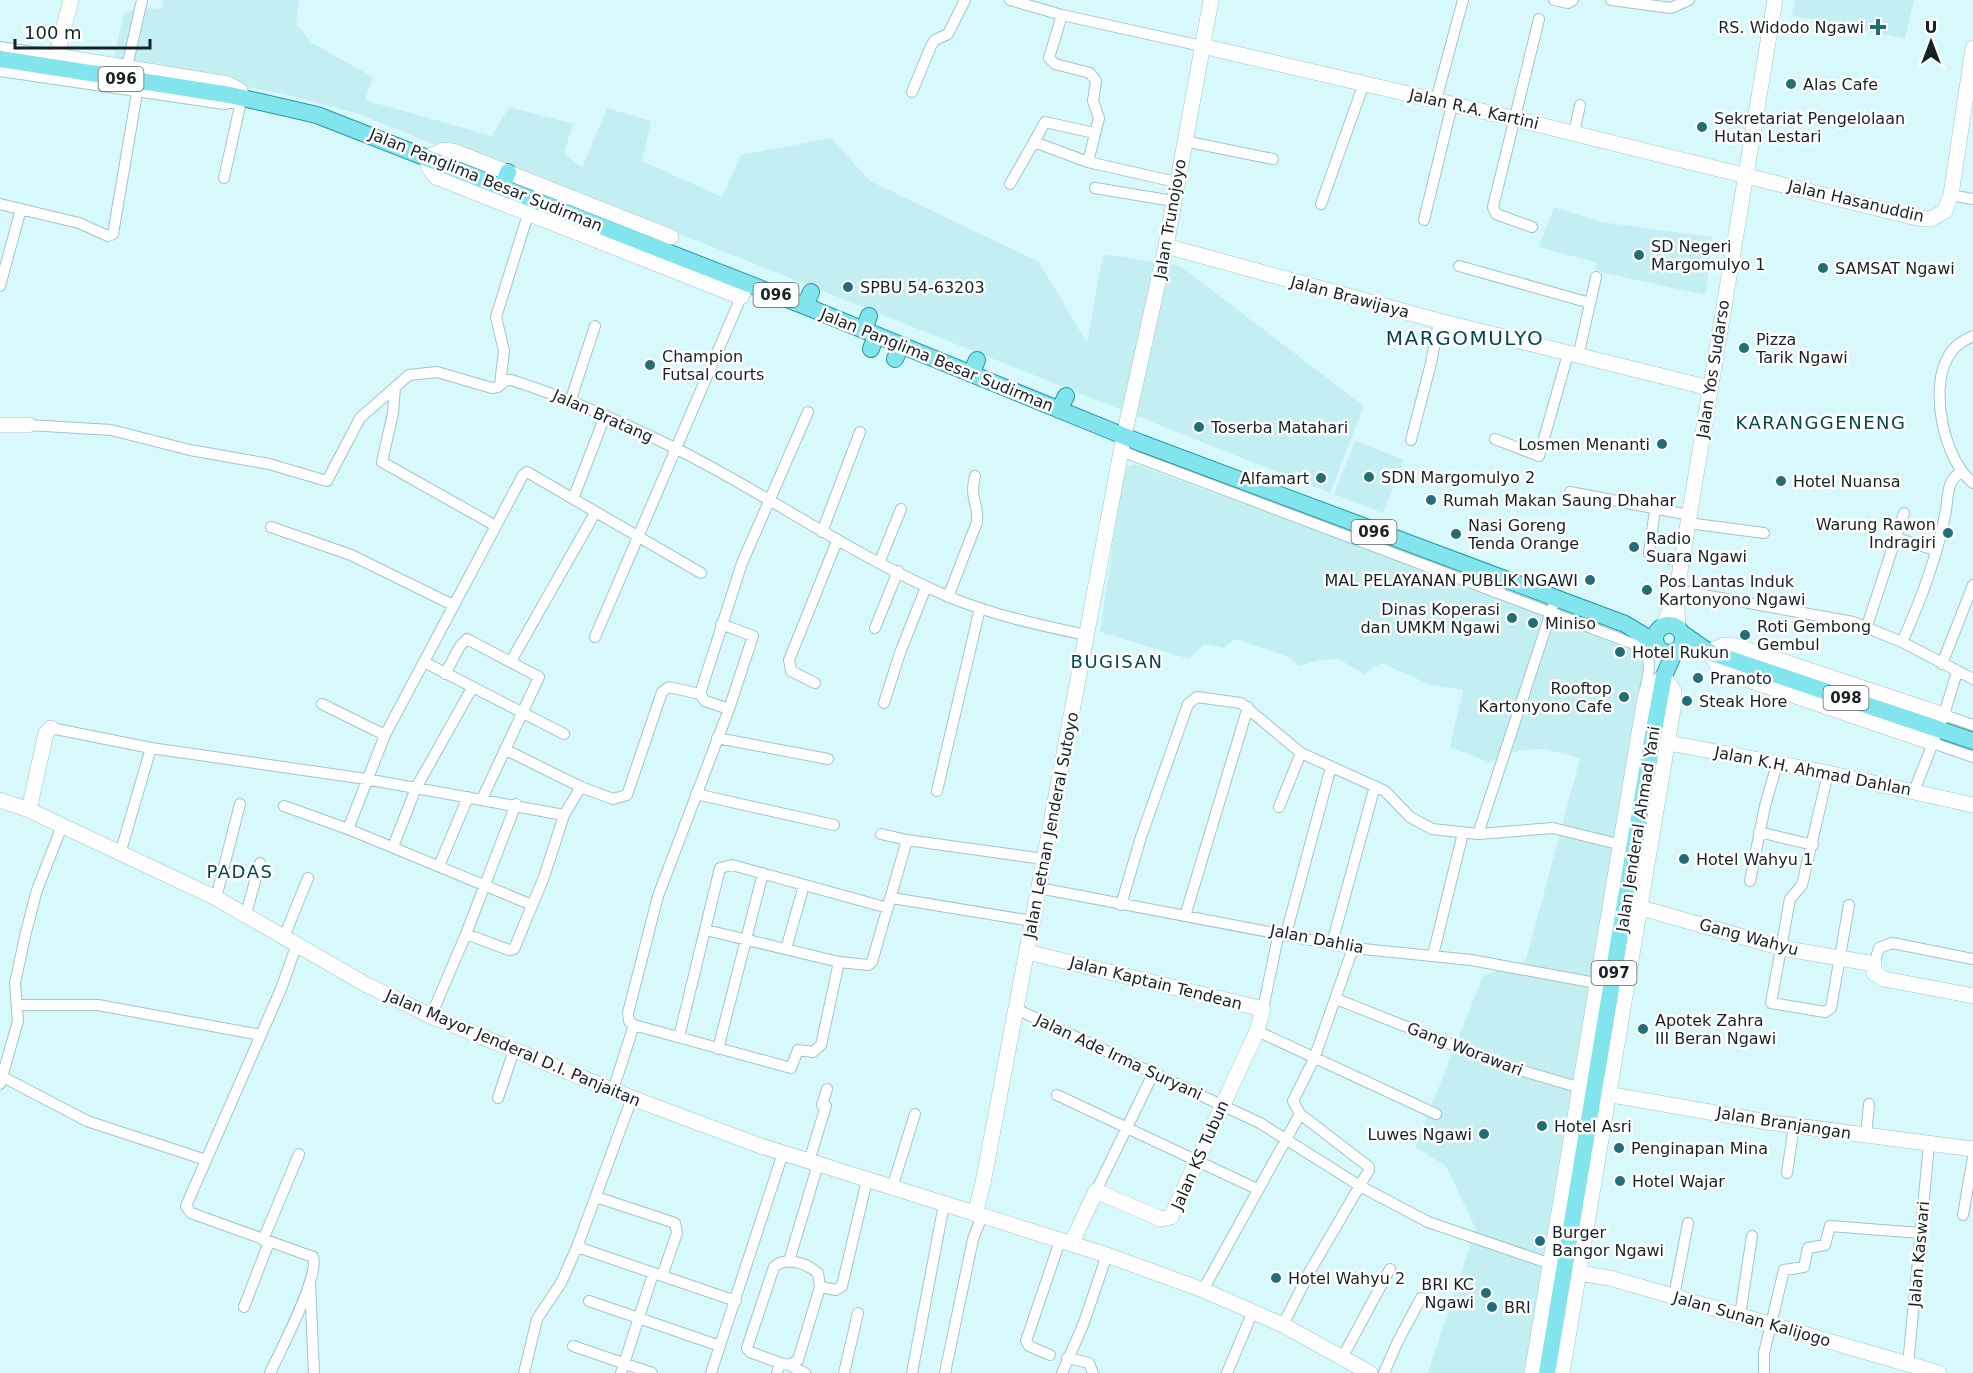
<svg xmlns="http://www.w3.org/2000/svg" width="1973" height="1373" font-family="'DejaVu Sans',sans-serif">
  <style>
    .built { fill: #c3eef2 }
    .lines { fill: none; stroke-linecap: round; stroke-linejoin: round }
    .street-casing { stroke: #a4c4c7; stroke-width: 12 }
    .secondary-casing { stroke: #a4c4c7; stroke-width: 16 }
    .primary-casing { stroke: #2695a0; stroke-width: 18 }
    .street { stroke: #fff; stroke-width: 10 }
    .secondary { stroke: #fff; stroke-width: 15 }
    .primary { stroke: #82e5ee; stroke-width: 16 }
    .poi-dot { fill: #236d75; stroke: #fff; stroke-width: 2 }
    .labels { text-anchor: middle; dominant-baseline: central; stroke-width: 5; stroke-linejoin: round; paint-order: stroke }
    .shield { fill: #fff; stroke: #5c6466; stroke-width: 1.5 }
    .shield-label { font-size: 15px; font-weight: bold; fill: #162224 }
    .poi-label { font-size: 16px; fill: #162224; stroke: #fff; text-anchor: start }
    .street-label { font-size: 16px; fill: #162224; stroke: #fff }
    .neighbourhood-label { font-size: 18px; letter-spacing: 1.5px; fill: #03464c; stroke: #fff }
    .quarter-label { font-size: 20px; letter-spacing: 1.5px; fill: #03464c; stroke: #fff }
  </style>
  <rect width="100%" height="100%" fill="#d8f9fc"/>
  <path class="built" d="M163,0H299L296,24L312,43L373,77L365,100L492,136L509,107L573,124L564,153L582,168L607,108L651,121L642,161L722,197L741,155L831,138L870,181L1039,262L1087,343L1103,254L1180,266L1364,406L1330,493L449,142L433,144L359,114L284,94L113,61L124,13L142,8L163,9Z
    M1795,0H1914L1905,39L1792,15Z
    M1554,207L1601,222L1712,237L1706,295L1595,271L1597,263L1539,247Z
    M1355,441L1404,460L1383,513L1334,494Z
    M1134,464L1630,645L1648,665L1527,1373H1428L1476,1229L1446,1166L1415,1147L1483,976L1526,960L1580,758L1544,749L1521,750L1489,762L1450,747L1463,690L1431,685L1381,663L1364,674L1339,659L1319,660L1299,666L1286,656L1235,639L1224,648L1205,644L1189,659L1100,632L1124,467Z"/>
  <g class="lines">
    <g class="street-casing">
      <path id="street" d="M1010,0L1062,15L1202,46
        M1554,0L1568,3L1573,0
        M1611,0L1671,8L1689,0
        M1062,15L1049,58L1055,64L1090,73L1096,81L1093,101L1099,118L1088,162L1176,182
        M0,47L56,56
        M127,67L142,0
        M0,71L224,104L239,101L242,98
        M912,92L931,46L935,40L948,34L965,0
        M1436,100L1463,0
        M1574,133L1580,105
        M1184,141L1273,159
        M1088,162L1034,142L1045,122L1094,133
        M224,178L242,97
        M1010,184L1034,142
        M1095,188L1173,201
        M1951,195L1973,199
        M0,204L79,223L108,236L113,234L139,81
        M1321,204L1364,83
        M1424,220L1452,105
        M1532,227L1496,214L1493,207L1539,19
        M1459,266L1590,303
        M0,286L21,209
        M1973,336C1962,341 1954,346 1948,357C1929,389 1944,460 1973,483
        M1578,357L1596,277
        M500,384L504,351L496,317L530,208
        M395,387L393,413L382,462L494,525
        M571,399L595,326
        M28,425L111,430L190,450L269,464L327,481L360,418L409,375L437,372L492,388L498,387L506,380H511C568,398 622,422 675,448C767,494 852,555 947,596C992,615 1039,625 1086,635
        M1495,439L1539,456L1568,354
        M1411,440L1431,363L1439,321
        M1121,451L1634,644C1655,653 1649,673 1645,690
        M1570,492L1689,515
        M573,499L605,416
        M1655,510L1649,553L1659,557L1681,561
        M1688,523L1764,533
        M271,527L351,555L453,605
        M822,532L860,432
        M1896,538L1935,550
        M880,561L901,509
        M1677,590L1853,622L1902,642L1973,679
        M948,597L977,522C979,504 969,499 975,476
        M721,624L753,636L729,709
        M1867,626L1904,513
        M875,628L898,571
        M595,637L741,297
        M1902,642C1921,600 1938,555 1946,510C1948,497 1947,480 1960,473
        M511,661L595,513
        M424,662L564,734
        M1942,664L1973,585
        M445,674L460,646L467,639L539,677L482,799
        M815,683L791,671L789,660L837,541
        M884,703L900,653L926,587
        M322,704L385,735
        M1944,715L1973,725
        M1942,721L1957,672
        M51,728L151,748L366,779L564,815
        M717,738L828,759
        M1933,743L1973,757
        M1828,773L1802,885L1790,899L1771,1003L1825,1012L1831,1008L1849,905
        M581,787L613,799L627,795L662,692L669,687L700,694
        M937,791L980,608
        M1914,791L1935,738
        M696,794L834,825
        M284,806L348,829
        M1279,807L1301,753
        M1759,832L1813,845
        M881,834L907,840L1044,859
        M1478,834L1553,606
        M393,847L416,788L472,688
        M120,854L151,748
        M439,866L468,797
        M1750,881L1765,806L1777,764
        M1039,888L1353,948L1471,960L1596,983
        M216,898L240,804
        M892,898L1032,921
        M532,905L348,829L385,735L523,475L527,472L701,573
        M1121,905L1141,837L1188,704L1197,697L1241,703L1301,753L1385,791L1410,817L1432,829L1478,834L1553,828L1626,846
        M246,914L260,863
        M1185,916L1248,707
        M706,930L839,962L868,965L872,962L907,840
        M466,934L509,950L514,949L544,877L564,815L581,787L506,750
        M1286,934L1331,767
        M284,937L308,878
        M1332,943L1375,786
        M786,949L804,885
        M1433,955L1463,833
        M1874,964L1879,948L1892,943L1973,959
        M1336,999L1506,1066L1584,1089
        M17,1005H98L261,1035
        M1016,1009L1260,1123L1360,1186L1428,1222L1551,1264
        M1263,1009L1279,932
        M431,1016L466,934L516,804
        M634,1025L791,1068L798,1050L813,1052L821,1045L839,962
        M1257,1031L1436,1114
        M679,1037L720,868L732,865L888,908
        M718,1049L763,873
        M3,1077L87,1121L206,1160
        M0,1084L18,1021L15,983L26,932L37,890L62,826
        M613,1090L634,1025L629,1021L628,1013L658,896L729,709L705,701L700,694L742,563L808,412
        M1057,1095L1257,1189
        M498,1098L514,1050
        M1866,1135L1869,1104
        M809,1161L826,1106L822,1105L827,1089
        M1787,1173L1794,1125
        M892,1188L915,1114
        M1096,1191L1153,1074
        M596,1197L675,1223L677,1233L662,1276
        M1963,1215L1973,1157
        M263,1240L299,1154
        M577,1247L736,1301
        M789,1261L818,1164
        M310,1284L314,1373
        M820,1287L836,1290L842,1286L867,1180
        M1203,1290L1300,1114
        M1674,1296L1688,1223
        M589,1301L720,1346
        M244,1307L269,1242
        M1740,1315L1752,1236
        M1283,1325L1310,1271L1369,1170V1167L1300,1114L1293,1101L1314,1059L1353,948
        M573,1346L652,1373
        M1050,1355L1029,1346L1026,1341L1060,1241
        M1067,1358L1089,1363L1093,1373
        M1342,1358L1390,1269
        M789,1365L805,1373
        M1908,1365L1929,1144
        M270,1373C280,1351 320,1276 313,1257L191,1213L186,1206L281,989L297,944
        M524,1373L537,1319L561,1283L577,1247L632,1098
        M621,1373L653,1274
        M711,1373L783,1153
        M777,1373L780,1363L789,1365L798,1360L820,1287L818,1273C806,1263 786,1256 774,1267L747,1348L750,1352L780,1363
        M844,1373L858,1313
        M912,1373L944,1204
        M945,1373L973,1239L982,1216
        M1062,1373L1083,1325L1107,1255
        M1227,1373L1253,1311
        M1384,1373L1398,1341L1421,1298
        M1764,1373V1353L1784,1270L1804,1267L1808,1248L1825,1245L1830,1226L1921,1233"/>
    </g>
    <g class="secondary-casing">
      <path id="secondary" d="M1202,46L1516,119L1917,218L1931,219L1945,211L1951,195L1973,48
        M56,56L228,84L240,91L242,97
        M54,65L71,0
        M671,237L456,152L444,150L427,157L428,166L436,177L741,297L747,283
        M1166,246L1439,321L1710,388
        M0,425H28
        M1663,626L1675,598
        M1678,628L1676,595L1775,0
        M1658,741L1828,773L1973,805
        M1933,743L1728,673L1716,663L1709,652L1724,645L1736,646L1944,715
        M0,800L29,810L216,898L365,984L431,1016L632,1098L758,1145L1107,1255L1203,1290L1283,1325L1370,1373
        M29,810L46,733L51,728
        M1631,905L1782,948L1874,964V973L1884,979L1973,996
        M1027,952L1263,1009L1257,1031L1171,1217L1161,1219L1096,1191L1071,1244
        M1601,1093L1767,1122L1973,1149
        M975,1214L983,1183L1124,436L1166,246L1211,0
        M1571,1272L1610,1278L1939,1373
        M1532,1373L1645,698L1647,691L1664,676L1674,692V703L1562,1373"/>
    </g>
    <g class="primary-casing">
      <path id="primary" d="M0,59L230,95L317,115L805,306L1141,443L1625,624L1656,643
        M502,187L508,172
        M805,306L811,292
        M864,330L869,316
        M871,349L876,335
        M895,359L901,345
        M971,374L977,360
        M1059,410L1066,396
        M1655 639a14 14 0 1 1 28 0a14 14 0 1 1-28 0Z
        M1683,634L1709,652L1973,741
        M1547,1373L1652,740L1664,676L1675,651"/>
    </g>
    <use href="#street" class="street"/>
    <use href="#secondary" class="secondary"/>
    <use href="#primary" class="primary"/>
  </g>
  <g class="poi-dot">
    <path d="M1875 18h6v6h6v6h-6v6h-6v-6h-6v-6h6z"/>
    <circle cx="1791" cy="84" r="6"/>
    <circle cx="1702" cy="127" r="6"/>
    <circle cx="1639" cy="255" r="6"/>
    <circle cx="1823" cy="268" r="6"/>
    <circle cx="848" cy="287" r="6"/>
    <circle cx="1744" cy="348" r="6"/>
    <circle cx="650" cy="365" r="6"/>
    <circle cx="1199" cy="427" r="6"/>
    <circle cx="1662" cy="444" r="6"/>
    <circle cx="1369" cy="477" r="6"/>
    <circle cx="1321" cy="478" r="6"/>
    <circle cx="1781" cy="481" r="6"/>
    <circle cx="1431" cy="500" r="6"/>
    <circle cx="1948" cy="533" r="6"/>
    <circle cx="1456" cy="534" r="6"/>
    <circle cx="1634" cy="547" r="6"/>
    <circle cx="1590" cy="580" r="6"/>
    <circle cx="1647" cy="590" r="6"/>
    <circle cx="1512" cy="618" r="6"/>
    <circle cx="1533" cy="623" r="6"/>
    <circle cx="1745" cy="635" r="6"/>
    <circle cx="1620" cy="652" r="6"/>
    <circle cx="1698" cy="678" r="6"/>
    <circle cx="1624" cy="697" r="6"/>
    <circle cx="1687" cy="701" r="6"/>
    <circle cx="1684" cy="859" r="6"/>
    <circle cx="1643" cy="1029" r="6"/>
    <circle cx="1542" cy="1126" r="6"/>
    <circle cx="1484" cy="1134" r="6"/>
    <circle cx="1619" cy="1148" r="6"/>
    <circle cx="1620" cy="1181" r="6"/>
    <circle cx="1540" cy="1241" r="6"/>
    <circle cx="1276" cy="1278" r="6"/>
    <circle cx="1486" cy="1293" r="6"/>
    <circle cx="1492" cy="1307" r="6"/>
  </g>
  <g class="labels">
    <g class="shield">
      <rect x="98.5" y="67" width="45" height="24" rx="4.5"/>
      <rect x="753.5" y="283" width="45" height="24" rx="4.5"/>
      <rect x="1351.5" y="520" width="45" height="24" rx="4.5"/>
      <rect x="1823.5" y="686" width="45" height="24" rx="4.5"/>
      <rect x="1591.5" y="961" width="45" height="24" rx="4.5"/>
    </g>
    <g class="shield-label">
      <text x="121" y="79">096</text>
      <text x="776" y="295">096</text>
      <text x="1374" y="532">096</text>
      <text x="1846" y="698">098</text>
      <text x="1614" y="973">097</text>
    </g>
    <g class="poi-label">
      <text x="1864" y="27" text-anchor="end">RS. Widodo Ngawi</text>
      <text x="1803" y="84">Alas Cafe</text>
      <text x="1714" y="118">Sekretariat Pengelolaan<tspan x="1714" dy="18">Hutan Lestari</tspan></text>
      <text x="1651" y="246">SD Negeri<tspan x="1651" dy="18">Margomulyo 1</tspan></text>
      <text x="1835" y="268">SAMSAT Ngawi</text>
      <text x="860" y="287">SPBU 54-63203</text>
      <text x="1756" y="339">Pizza<tspan x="1756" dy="18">Tarik Ngawi</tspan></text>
      <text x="662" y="356">Champion<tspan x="662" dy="18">Futsal courts</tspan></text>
      <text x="1211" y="427">Toserba Matahari</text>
      <text x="1650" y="444" text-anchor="end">Losmen Menanti</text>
      <text x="1381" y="477">SDN Margomulyo 2</text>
      <text x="1309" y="478" text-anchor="end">Alfamart</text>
      <text x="1793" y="481">Hotel Nuansa</text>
      <text x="1443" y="500">Rumah Makan Saung Dhahar</text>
      <text x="1936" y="524" text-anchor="end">Warung Rawon<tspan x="1936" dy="18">Indragiri</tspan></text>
      <text x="1468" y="525">Nasi Goreng<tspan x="1468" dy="18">Tenda Orange</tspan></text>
      <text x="1646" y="538">Radio<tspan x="1646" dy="18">Suara Ngawi</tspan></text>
      <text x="1578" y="580" text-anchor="end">MAL PELAYANAN PUBLIK NGAWI</text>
      <text x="1659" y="581">Pos Lantas Induk<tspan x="1659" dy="18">Kartonyono Ngawi</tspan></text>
      <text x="1500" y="609" text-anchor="end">Dinas Koperasi<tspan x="1500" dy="18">dan UMKM Ngawi</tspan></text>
      <text x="1545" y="623">Miniso</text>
      <text x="1757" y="626">Roti Gembong<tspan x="1757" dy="18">Gembul</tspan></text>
      <text x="1632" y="652">Hotel Rukun</text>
      <text x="1710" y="678">Pranoto</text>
      <text x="1612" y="688" text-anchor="end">Rooftop<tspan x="1612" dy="18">Kartonyono Cafe</tspan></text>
      <text x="1699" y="701">Steak Hore</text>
      <text x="1696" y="859">Hotel Wahyu 1</text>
      <text x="1655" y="1020">Apotek Zahra<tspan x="1655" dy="18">III Beran Ngawi</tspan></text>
      <text x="1554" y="1126">Hotel Asri</text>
      <text x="1472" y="1134" text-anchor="end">Luwes Ngawi</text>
      <text x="1631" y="1148">Penginapan Mina</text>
      <text x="1632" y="1181">Hotel Wajar</text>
      <text x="1552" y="1232">Burger<tspan x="1552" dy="18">Bangor Ngawi</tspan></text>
      <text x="1288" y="1278">Hotel Wahyu 2</text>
      <text x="1474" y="1284" text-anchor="end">BRI KC<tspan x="1474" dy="18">Ngawi</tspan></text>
      <text x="1504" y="1307">BRI</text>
    </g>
    <g class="street-label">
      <text transform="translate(1474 109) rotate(13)">Jalan R.A. Kartini</text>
      <text transform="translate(486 180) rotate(22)">Jalan Panglima Besar Sudirman</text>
      <text transform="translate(1856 201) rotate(13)">Jalan Hasanuddin</text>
      <text transform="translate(1170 219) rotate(-80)">Jalan Trunojoyo</text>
      <text transform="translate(1350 297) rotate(15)">Jalan Brawijaya</text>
      <text transform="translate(937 360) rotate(22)">Jalan Panglima Besar Sudirman</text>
      <text transform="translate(1713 369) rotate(-81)">Jalan Yos Sudarso</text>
      <text transform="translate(603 416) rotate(24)">Jalan Bratang</text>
      <text transform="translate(1813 771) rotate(11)">Jalan K.H. Ahmad Dahlan</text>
      <text transform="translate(1051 825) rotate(-79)">Jalan Letnan Jenderal Sutoyo</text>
      <text transform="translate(1638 829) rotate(-81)">Jalan Jenderal Ahmad Yani</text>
      <text transform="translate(1749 937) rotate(15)">Gang Wahyu</text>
      <text transform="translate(1317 939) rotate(11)">Jalan Dahlia</text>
      <text transform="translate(1156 983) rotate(14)">Jalan Kaptain Tendean</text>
      <text transform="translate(513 1048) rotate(23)">Jalan Mayor Jenderal D.I. Panjaitan</text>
      <text transform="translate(1465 1049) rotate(21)">Gang Worawari</text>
      <text transform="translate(1119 1057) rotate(25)">Jalan Ade Irma Suryani</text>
      <text transform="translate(1784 1123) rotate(9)">Jalan Branjangan</text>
      <text transform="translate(1200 1155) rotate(-66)">Jalan KS Tubun</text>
      <text transform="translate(1919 1254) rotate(-85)">Jalan Kaswari</text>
      <text transform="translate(1752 1319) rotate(16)">Jalan Sunan Kalijogo</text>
    </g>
    <g class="neighbourhood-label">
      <text x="1821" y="422">KARANGGENENG</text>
      <text x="1117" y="661">BUGISAN</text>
      <text x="240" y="871">PADAS</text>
    </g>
    <g class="quarter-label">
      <text x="1465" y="338">MARGOMULYO</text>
    </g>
  </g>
  <g transform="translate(1931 42)" stroke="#ffffff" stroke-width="4.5" paint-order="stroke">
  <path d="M0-4.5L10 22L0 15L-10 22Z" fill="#162224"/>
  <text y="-9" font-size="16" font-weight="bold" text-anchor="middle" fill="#162224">U</text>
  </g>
  <path d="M15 39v9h135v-9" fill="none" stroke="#162224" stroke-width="3"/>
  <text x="24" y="39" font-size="18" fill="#162224" stroke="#ffffff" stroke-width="4.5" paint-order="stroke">100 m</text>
</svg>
